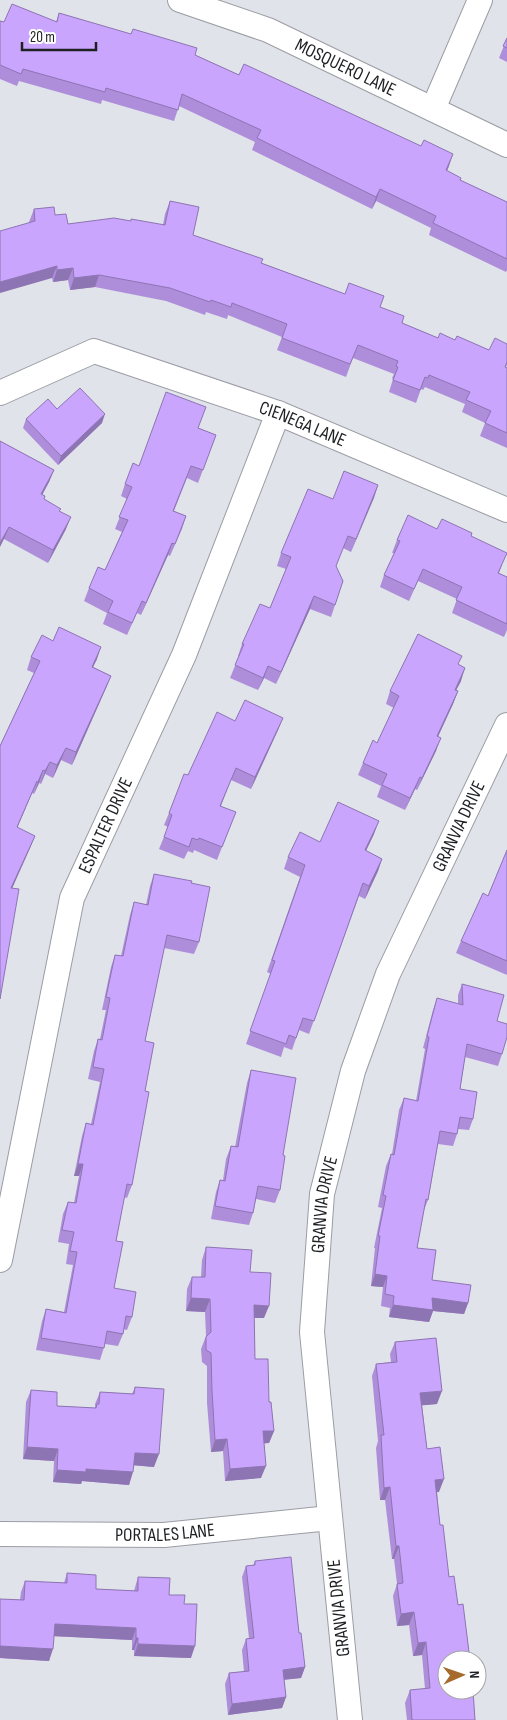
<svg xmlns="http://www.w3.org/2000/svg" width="507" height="1720" font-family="'Sofia Sans Condensed',sans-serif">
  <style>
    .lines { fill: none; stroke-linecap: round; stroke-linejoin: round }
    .street-casing { stroke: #9b9da4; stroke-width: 26 }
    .street { stroke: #fff; stroke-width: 24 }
    .wall { fill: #ae8eda }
    .shaded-wall { fill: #8d74b2 }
    .building { fill: #caa5fe; stroke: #8d74b2 }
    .labels { text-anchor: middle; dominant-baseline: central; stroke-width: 4.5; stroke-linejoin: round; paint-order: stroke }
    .street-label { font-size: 19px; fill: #1f2023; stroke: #fff }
  </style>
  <rect width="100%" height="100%" fill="#e0e3ea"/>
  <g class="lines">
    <g class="street-casing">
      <g id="street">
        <path id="s1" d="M180,0L268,30L507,145"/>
        <path d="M433,109L480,0"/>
        <path id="s2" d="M0,393L94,351L278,413L507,510"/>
        <path id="s3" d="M0,1260L72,898L184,655L278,413"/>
        <path id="s4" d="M0,1534L164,1535L330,1518"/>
        <path id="s5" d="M350,1720L312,1332L322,1194L353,1071L388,974L507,725"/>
      </g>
    </g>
    <use href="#street" class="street"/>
  </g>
  <path class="wall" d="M59,13L195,55L239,75L449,166L447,171L460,180L507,202V270L506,272L429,235L431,228L376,201L372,209L252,150L255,142L179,106L174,121L102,100L101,104L19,81L17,86L0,79V21L4,22H56Z
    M507,38V62L499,58Z
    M170,201L193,235L261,263L380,307L402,323L438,338L455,340L489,350L507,344V365L506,367L507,368V448L480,436L485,423L462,412L465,404L425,387L423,390L421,389L416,403L389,392L393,379L392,378L394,374L353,358L346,377L277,350L282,337L228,315L227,319L206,312L205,315L166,301L95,287L70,290L68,280L53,282L52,278L29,222L34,209L55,215L68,224L131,221L163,225L165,214Z
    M57,409L102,423L58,465L23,428L26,419Z
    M198,428L216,435L198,483L187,478L174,511L186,516L182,529L170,556L168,555L141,615L137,613L127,635L103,624L107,613L84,601L89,588L105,570L122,532L115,529L127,499L121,496L125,484L139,466Z
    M0,441L54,470L49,482L42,495L44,499L60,512L66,529L48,563L4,539Z
    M378,485L351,552L343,548L336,566L343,581L331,617L310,609L276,684L264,678L258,690L230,678L239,656H238L242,644L270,608L286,569L277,566L281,553L333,499Z
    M437,529L471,537L502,565L499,573L507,577V630L504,637L452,613L457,599L418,581L409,601L380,587L384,575L394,553H392L397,540Z
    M31,657L97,659L93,667L111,676L106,688L72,765L61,760L53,778L45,774L41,784L39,783L34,794L32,793L17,828L35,836L30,848L12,888L0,746L34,673L27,670Z
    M459,665L461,681L456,690L458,691L453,704L438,737L436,751L417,790L415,789L405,810L377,797L381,786L358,775L363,763L377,743L394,708L386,704L390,691Z
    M283,718L278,730L251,789L231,780L221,806L231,824L217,860L194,850L193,853L188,851L184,859L159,849L168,827L164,825L169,813L188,775L235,721Z
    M374,834L366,851L382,859L378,871L365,899L359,896L309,1034L299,1030L292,1050L284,1047L281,1057L246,1044L271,974L267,972L300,877L284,869L288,857Z
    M507,850V975L456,953L461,941L488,896Z
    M154,874L191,883L199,942L194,954L164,948L145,1041V1091L132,1185L127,1198L124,1197L116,1241L114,1288L132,1317L127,1330L123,1329V1334L118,1346L105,1344L100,1360L36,1350L42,1321L46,1309L64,1312L73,1265L66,1264L69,1244L58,1242L63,1214L68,1202L74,1203L79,1176H74L82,1136L86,1123L91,1124L100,1082L88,1079L94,1051L98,1039H100L106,1010H102L111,967L115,955L121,956L130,915L134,902L146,905L150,886Z
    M462,984L497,1021L502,1054L498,1066L465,1057L460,1089L473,1119L469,1130L458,1129L457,1134L453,1146L438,1144L428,1200L424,1210L417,1248L432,1280L468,1303L464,1314L433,1311L429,1322L389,1317L390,1308L381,1306L383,1287L371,1286L375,1248H374L382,1208L378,1207L386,1166L391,1154H392L399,1110L404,1098L416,1101L425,1049L423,1048L433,1010L437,998L458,1004V995Z
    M251,1070L283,1155L280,1190L275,1203L256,1199L253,1213L249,1225L211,1219L216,1192L220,1180H223L226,1159L231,1146L235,1147L247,1083Z
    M206,1247L250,1272L264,1318H254L255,1359L269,1402L274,1431L269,1443H264L261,1478L225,1481L223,1451L211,1452L207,1403V1366L202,1362L201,1349L206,1336L205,1312L186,1311L187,1289L192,1277H201L202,1260Z
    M395,1342L437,1404L422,1405L427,1449L439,1492H437L440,1525L449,1577L475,1720H407L405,1703L410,1690L425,1689L422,1655L413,1656L409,1625L397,1626L393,1596L397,1584L394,1559H392L385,1500H380L376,1448L378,1441L372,1376L376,1364L391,1362L390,1354Z
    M135,1387L154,1467L134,1465L129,1485L82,1481L81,1484L53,1482L54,1461L23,1459L26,1402L31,1390L57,1406L95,1408V1404L100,1392L132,1394Z
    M255,1561L299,1633L305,1667L301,1678L284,1680L286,1697L282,1708L228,1715L225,1684L229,1673L244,1672L242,1650L246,1639L249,1638L242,1577L246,1566H253Z
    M67,1573L96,1589L134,1591L138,1577L184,1604L191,1658L134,1656V1650H132V1640L54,1636L49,1661L0,1658V1599L20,1600L21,1592L25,1581L64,1583Z"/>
  <path class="shaded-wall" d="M453,154L449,166L441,182L446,170Z
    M380,189L376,201L372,209L376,197Z
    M57,266L52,278L0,293V282Z
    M73,268L68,280L53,282L57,270Z
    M99,275L95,287L70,290L74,278Z
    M105,414L102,423L58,465L61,456Z
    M54,470L49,482L36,506L41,494Z
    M378,485L374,498L351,552L356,539Z
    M71,517L66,529L48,563L53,550Z
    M9,527L4,539L0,547V543Z
    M172,543L168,555L141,615L146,603Z
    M314,596L310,609L276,684L281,672Z
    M101,647L97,659L87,679L92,667Z
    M268,666L264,678L258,690Z
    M465,668L461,681L450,702L455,690Z
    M111,676L106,688L72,765L76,752Z
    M458,691L453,704L432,749L437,736Z
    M283,718L278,730L251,789L255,777Z
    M441,738L436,751L417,790L422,778Z
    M66,748L61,760L53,778L57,765Z
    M50,762L45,774L41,784L45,771Z
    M43,770L39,783L34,794L38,782Z
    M420,777L415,789L405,810L410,798Z
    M37,781L32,793L12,840L17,827Z
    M379,821L374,834L360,863L365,850Z
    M35,836L30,848L7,900L11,888Z
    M382,859L378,871L365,899L369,886Z
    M78,1164H83L79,1176H74Z
    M375,1274L387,1276L383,1287L371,1286Z
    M191,1298L210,1299L205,1312L186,1311Z
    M432,1298L468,1303L464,1314L433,1311L429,1322L389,1317L393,1305Z
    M254,1305L269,1306L264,1318H249Z
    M442,1391L437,1404L416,1406L420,1393Z
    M263,1431H274L269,1443L259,1444Z
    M227,1439L223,1451L211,1452L215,1440Z
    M27,1447L58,1449L54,1461L23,1459Z
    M135,1453L159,1454L154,1467L130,1465Z
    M266,1466L261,1478L225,1481L230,1469Z
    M86,1469L133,1472L129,1485L82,1481L81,1484L53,1482L57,1470Z
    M444,1479L439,1492L431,1493L435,1480Z
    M390,1487L385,1500H380L384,1488Z
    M396,1546H399L394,1559H392Z
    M414,1612L409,1625L397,1626L401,1614Z
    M55,1624L136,1628L132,1640L50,1636Z
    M136,1638H138L134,1650H132Z
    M426,1642L422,1655L413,1656L418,1643Z
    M138,1644L195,1646L191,1658L134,1656Z
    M0,1646L53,1649L49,1661L0,1658Z
    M305,1667L301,1678L279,1680L283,1670Z
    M286,1697L282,1708L228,1715L232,1704Z"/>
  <path class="building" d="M12,4L57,22L59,13L131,34L133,29L197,48L195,55L239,75L244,64L421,146L424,140L453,154L446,170L461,178L460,180L507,202V259L433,223L436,216L380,189L376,197L257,138L261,130L182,94L178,110L106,88L105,92L23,69L21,74L0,65V21L4,22Z
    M507,38V48L503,46Z
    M170,201L199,207L193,235L263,259L261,263L345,294L349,283L384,296L380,307L404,316L402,323L438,338L440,333L455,340L457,336L489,350L495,338L507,344V362L505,367L507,368V433L485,423L491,411L466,400L470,392L429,375L428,378L425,377L420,390L393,380L398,367L396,366L398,361L358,345L350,364L282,338L287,324L232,303L231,307L211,300L210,302L170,288L99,275L74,278L73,268L57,270V266L0,282V231L35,221L34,209L54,207L55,215L66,214L68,224L114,218L131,221V219L165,225Z
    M80,388L105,414L61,456L26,419L48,399L57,409Z
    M166,392L206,407L198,428L216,435L203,470L191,466L173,511L186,516L175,544L172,543L146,603L142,601L132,623L108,612L113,601L89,588L98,567L105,570L128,520L119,517L132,487L125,484L133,463L139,466Z
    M0,441L54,470L41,494L45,496L44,499L61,509L59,511L71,517L53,550L9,527L0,543Z
    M344,471L378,485L356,539L348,536L336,566L343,581L335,605L314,596L281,672L268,666L263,678L235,665L244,644H242L260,604L270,608L291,557L281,553L308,489L333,499Z
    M408,515L437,529L442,519L472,533L471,536L507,553L498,573L507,577V624L456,600L462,587L423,569L414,589L384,575L400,541L397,540Z
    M59,627L101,647L92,667L111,676L76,752L66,748L57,765L50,762L45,771L43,770L38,782L37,781L17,827L35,836L11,888L19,889L0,999V746L40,661L31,657L42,635L53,641Z
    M418,634L462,656L458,664L465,668L455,690L458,691L437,736L441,738L422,778L420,777L410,798L382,785L387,774L363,763L373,740L377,743L399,696L390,691Z
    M245,700L283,718L255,777L236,768L220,806L236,812L222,847L199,838L198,840L192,838L189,847L164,837L172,815L169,813L184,774L188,775L217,712L235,721Z
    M338,802L379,821L365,850L382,859L369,886L363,883L314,1021L303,1018L296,1038L289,1035L286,1044L250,1031L275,961L272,960L305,865L288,857L300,832L320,842Z
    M507,850V961L461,941L483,893L488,896Z
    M154,874L192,881L191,883L210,887L199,942L167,935L145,1041L154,1043L145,1091L149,1092L132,1185L127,1184L116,1241L123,1242L114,1288L136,1292L132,1317L126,1316L123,1334L107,1331L104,1348L41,1338L46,1309L66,1313L77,1252L70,1251L74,1232L62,1230L68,1202L76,1203L83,1164H78L86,1123L93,1125L104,1069L93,1067L98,1039L102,1040L110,998L106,997L115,955L123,956L134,902L148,905Z
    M462,984L504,995L497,1021L507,1024V1037L502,1054L467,1044L460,1089L477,1092L473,1119L460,1117L457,1134L440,1131L428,1200L426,1199L417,1248L436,1250L432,1280L471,1285L468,1303L432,1298L433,1310L393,1305L394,1296L385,1294L387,1276L375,1274L380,1236H378L386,1196L383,1195L391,1154L394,1155L404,1098L418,1101L429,1037L427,1036L437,998L463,1005Z
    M251,1070L296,1078L283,1155L285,1156L280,1190L258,1186L253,1213L215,1206L220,1180L225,1181L231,1146L238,1147Z
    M206,1247L252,1250L250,1272L271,1273L269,1306L254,1305L255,1359H268L269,1402H271L274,1431H263L266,1466L230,1469L227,1439L215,1440L212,1391L211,1353L206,1350V1337L211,1332L210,1299L191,1298L192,1277H205Z
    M436,1338L442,1391L420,1393L427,1449L440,1447L444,1479L435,1480L440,1525H443L449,1577L454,1576L458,1605L463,1604L470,1660H447V1690H473L475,1720H412L410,1690L430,1688L426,1642L418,1643L414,1612L401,1614L397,1584L403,1583L399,1546H396L390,1487L384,1488L381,1435H384L376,1364L397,1362L395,1342Z
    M135,1387L164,1389L159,1454L135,1453L133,1472L86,1469V1472L57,1470L58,1449L27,1447L31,1390L57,1392V1406L96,1408L97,1404H99L100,1392L134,1394Z
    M291,1557L299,1633H301L305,1667L283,1670L286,1697L232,1704L229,1673L249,1671L246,1639L254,1638L246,1566L255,1565V1561Z
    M67,1573L96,1575V1589L138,1591V1577L170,1578L169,1595H185L184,1604H197L195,1646L138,1644V1638H136V1628L55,1624L53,1649L0,1646V1599L24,1600L25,1581L67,1583Z"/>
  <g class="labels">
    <g class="street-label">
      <text stroke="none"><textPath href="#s1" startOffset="179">MOSQUERO LANE</textPath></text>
      <text stroke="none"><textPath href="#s2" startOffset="324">CIENEGA LANE</textPath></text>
      <text stroke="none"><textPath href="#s3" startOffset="449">ESPALTER DRIVE</textPath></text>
      <text stroke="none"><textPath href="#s5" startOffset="922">GRANVIA DRIVE</textPath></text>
      <text stroke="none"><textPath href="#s5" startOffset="518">GRANVIA DRIVE</textPath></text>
      <text stroke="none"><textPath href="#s4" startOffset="165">PORTALES LANE</textPath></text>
      <text transform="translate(339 1608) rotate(-96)">GRANVIA DRIVE</text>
    </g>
  </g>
  <g transform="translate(462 1675) rotate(88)"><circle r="24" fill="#ffffff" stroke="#a5a6a7"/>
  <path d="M0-4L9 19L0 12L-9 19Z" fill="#a66a2c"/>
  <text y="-8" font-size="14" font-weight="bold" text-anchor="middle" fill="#1f2023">N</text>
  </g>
  <path d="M22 42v8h74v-8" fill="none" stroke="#1f2023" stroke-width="2.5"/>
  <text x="30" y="42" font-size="15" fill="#1f2023" stroke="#ffffff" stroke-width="4" paint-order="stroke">20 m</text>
</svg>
